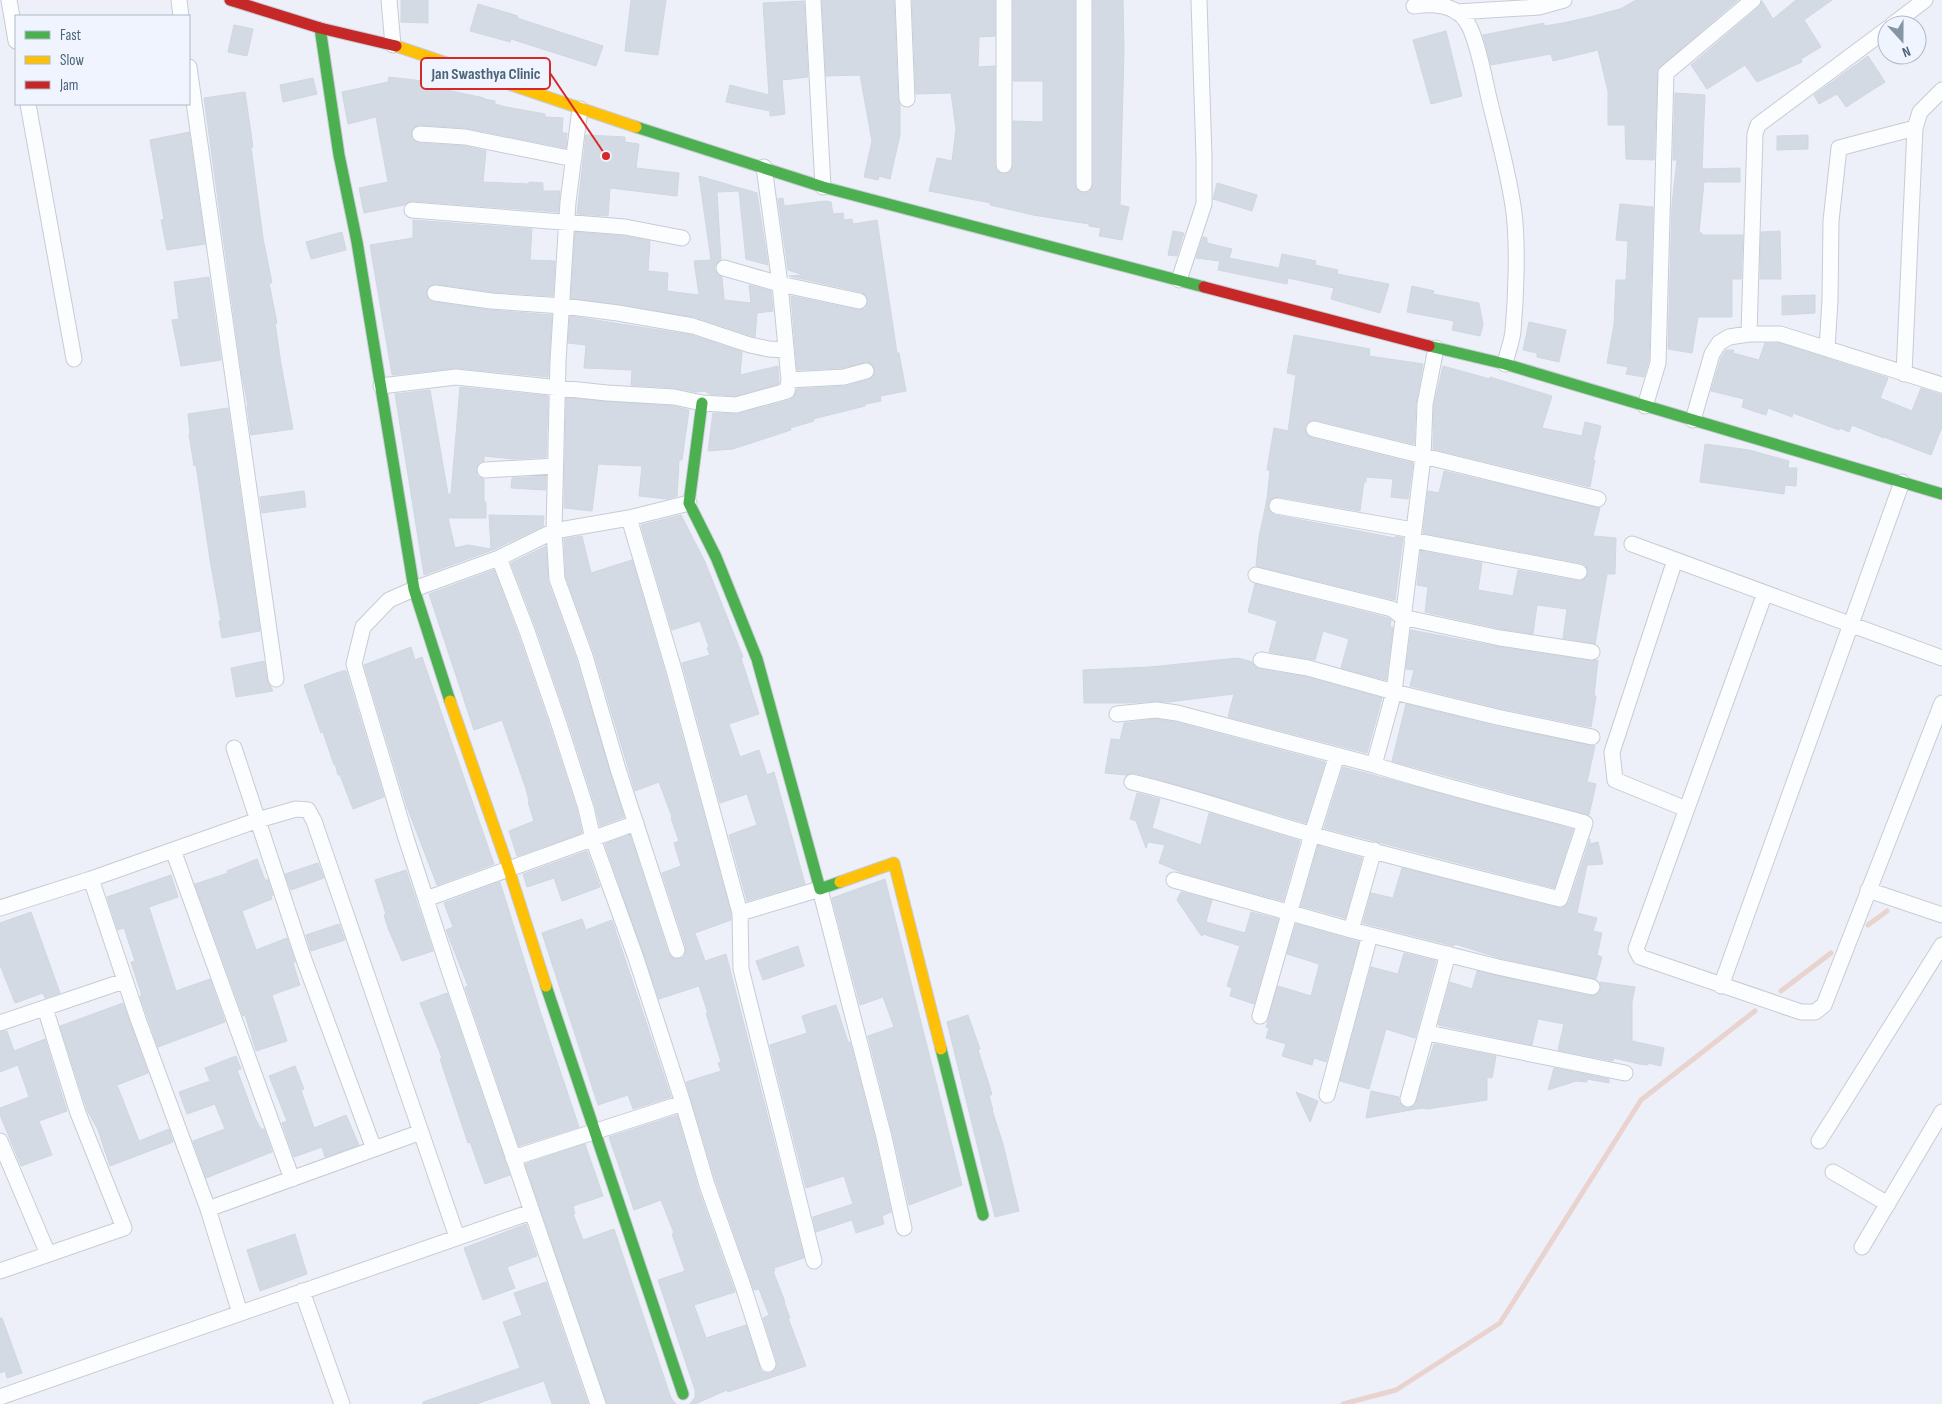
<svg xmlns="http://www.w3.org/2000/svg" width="1942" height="1404" font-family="'Sofia Sans Condensed',sans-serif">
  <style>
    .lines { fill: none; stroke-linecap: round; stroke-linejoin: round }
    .stream { stroke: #e8d3cf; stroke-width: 5 }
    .building { fill: #d3dae4; stroke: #cfd7e1 }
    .street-casing { stroke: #c7ccd4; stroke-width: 17 }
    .fast-casing { stroke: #c7ccd5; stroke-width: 13 }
    .slow-casing { stroke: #c7ccd5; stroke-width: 13 }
    .jam-casing { stroke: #c7ccd5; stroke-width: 13 }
    .street { stroke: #fcfdfe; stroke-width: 15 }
    .fast { stroke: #4caf50; stroke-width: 11 }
    .slow { stroke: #ffc107; stroke-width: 11 }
    .jam { stroke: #c62828; stroke-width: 11 }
    .leader { fill: none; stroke: #d62828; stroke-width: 2 }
    .callout-dot { fill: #d62828; stroke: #eff4ff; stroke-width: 2 }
    .callout { fill: #eff4ff; stroke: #d62828; stroke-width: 2 }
    .callout-label { font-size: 16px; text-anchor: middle; font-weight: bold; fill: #4c6477 }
  </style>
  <rect width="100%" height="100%" fill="#edf0f8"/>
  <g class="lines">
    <path class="stream" d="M1868,925L1887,911
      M1781,991L1831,953
      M1343,1404L1396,1390L1500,1323L1641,1100L1755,1011"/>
  </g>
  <path class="building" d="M401,0H428V23L401,22Z
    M631,0H666L658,55L625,51Z
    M822,0H894L898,99L900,105V135L890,179L879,176L878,180L864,177L872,141L860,75L826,76Z
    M912,0H995V36L979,37L978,67L995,66V165L996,170L1004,174L1009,173L1013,165V121L1043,122V81H1013V0H1075V184L1076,189L1084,193L1089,192L1093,184V0H1123L1124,50L1120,205L1129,207L1122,240L1099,236L1101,228L1089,226V224L1033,215L990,205L991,203L929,191L937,158L952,161L956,129L951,93L916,94Z
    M1636,0H1738L1658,69L1654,160L1626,159L1625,125H1608V91L1598,50L1553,61L1551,54L1491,65L1483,35L1544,23V26L1563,23L1590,17L1620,9Z
    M1796,0H1832L1804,20L1821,47L1801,59L1802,62L1757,82L1745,65L1707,89L1691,65L1759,7L1762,1L1773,19Z
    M804,1L808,77L782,80L785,114L770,116V111L726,102L730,85L769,95L763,3Z
    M478,4L518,16L517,18L603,46L596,66L511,39L510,42L470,31Z
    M234,25L253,29L247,56L228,52Z
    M1446,31L1462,96L1431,104L1413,40Z
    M1868,56L1885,82L1846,107L1837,94L1819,104L1814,95Z
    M389,77L423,81L422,84L447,88V90L484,98V99L495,101V104L506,107L545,114V117L563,118L562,133H567L566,148L466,128L420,125L413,128L411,134L412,139L419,143L464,146L486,151L483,182L529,184V182L543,183V191H560L558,212L413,201L404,205L364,213L359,188L388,182L376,117L348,124L342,92L388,82Z
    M313,78L317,94L283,102L280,85Z
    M245,92L253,147H251L263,238L272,283H269L277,323H275L281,364L293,429L251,435L247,406H248L242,375L204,98Z
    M1675,93L1705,95L1702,169L1740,168V182H1704L1699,233H1702V235H1743L1741,279H1732V317H1698L1692,353L1668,349L1672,204L1677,160H1673Z
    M189,132L205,244L167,250L161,220L164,219L150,140Z
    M586,135L625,137V142L639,144L636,168L679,173L677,196L610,188L608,216L577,214Z
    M1808,135V149L1777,150V136Z
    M699,176L757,193L768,265L746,259L739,191L717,192L721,259L715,265V270L718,275L722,277L724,300L751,303L749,285L771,291L773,311L757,313L755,337L695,317L571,298L575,232L624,236L650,241L648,271L668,273L667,291L699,295L694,261L711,260Z
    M1217,183L1257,195L1252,211L1213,199Z
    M783,198L784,206L826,201L831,202L833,214L843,213L844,220L852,219L853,224L877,220L897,353H899L906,391L880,396L881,401L865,404V406L813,419L814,421L790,428L791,430L733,449L708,451L713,413L738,414L790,400L794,397L797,389L846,386L868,380L875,374L873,365L868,362L842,368L797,370L791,296L858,310L866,308L868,299L861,292L789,276L803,275L788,270L778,199Z
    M1620,204L1653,207L1649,360L1644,377L1626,374L1628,367L1607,363L1614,325L1616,280H1626L1628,241L1616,240Z
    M413,220L532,229L530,260L555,261L553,296L492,292L436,284L428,287L426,292L429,300L434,302L490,310L552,315L548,377L457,368L392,375L370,245L413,238Z
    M1173,231L1184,233L1177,256L1168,255Z
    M1780,231L1781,279H1760L1761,232Z
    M342,232L346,250L311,259L306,242Z
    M1203,237L1207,238V243L1232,249L1229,258L1279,268L1282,254L1316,261L1315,265L1338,270L1337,274L1389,284L1380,313L1331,299L1334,288L1288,278L1287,284L1218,270L1220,261L1196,258Z
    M209,277L221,360L181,366L172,320L179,319L174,282Z
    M1412,286L1434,291L1433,294L1479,303L1483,325L1480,336L1452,330L1454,321L1407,312Z
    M1815,295V313L1782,315V296Z
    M570,316L691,335L742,352L740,375L778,366L779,384L735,396L710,394L704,391L696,392L675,388L631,385L632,370L584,368L586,345L568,343Z
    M1529,322L1566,330L1559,362L1537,357V353L1523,350Z
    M1294,335L1370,349L1369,356L1423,364L1416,404L1414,444L1316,420L1308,422L1305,427L1307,435L1312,438L1413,463L1408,499L1391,497L1393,479L1366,477V482H1364L1360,511L1279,497L1270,500L1268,505L1271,513L1275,515L1395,538L1396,536L1403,538L1395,600L1256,566L1259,537L1267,499L1270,470H1267L1274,428L1288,431L1296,375L1287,373Z
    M1765,343H1779L1888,378L1880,398L1912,411L1921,388L1942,395V427L1931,455L1884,437V438L1852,425L1849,432L1840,428L1839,430L1793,413L1792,417L1768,408L1766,415L1756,412L1742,407L1744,399L1711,391L1721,358L1726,350H1734L1733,353L1759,360Z
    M1443,366L1490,379V377L1552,396L1542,428L1582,436L1585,422L1601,426L1593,460H1595L1590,487L1433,449L1434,405Z
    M460,387L548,396L546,457L513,459L484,456V461L479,462L476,470L477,476L484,479V502H486V518H448L455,548L468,545L491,549L489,515L544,516L543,526L495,549L424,575L395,394L430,390L448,494H451Z
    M566,398L673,406L689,410L682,460H679L677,496L667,499L639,496L642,466L598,464L592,511L564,508Z
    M228,408L260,631L222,638L219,621H221L210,560L196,465L194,466L189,434L190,433L188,414Z
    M1705,444L1749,450L1789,461L1788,468H1797L1796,486L1785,485L1784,494L1700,482Z
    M1444,471L1600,508L1593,536L1616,538L1615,574H1607L1595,644L1563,638L1567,609L1537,605L1533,634L1502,629L1425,612L1428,587L1417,585L1421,551L1482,563L1478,590L1513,596L1518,570L1578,581L1586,578L1588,573L1585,565L1581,563L1423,533L1428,491L1439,493Z
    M546,476V490L511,488L512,478Z
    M304,491L306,507L262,513L260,497Z
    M681,515L705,562L743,657L741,658L759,714L729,724L740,757L759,750L767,775L774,772L805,884L747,901L729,835L757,825L747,794L720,803L682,663L710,655L707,648L709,647L700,621L672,630L641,525Z
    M582,536L591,573L632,560L665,673L731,914V920L695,933L705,961L726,954L804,1258L774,1268L775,1271H773L785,1302H784L790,1318H788L806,1366L728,1392L727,1390L695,1404H690L695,1397V1390L658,1280L685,1271L672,1234L674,1233L661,1200L634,1210L609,1137L677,1115L698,1188L735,1292L694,1305L706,1338L746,1325L761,1371L766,1373H771L775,1370L777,1362L763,1318L769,1315L759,1289L754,1290L716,1182L686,1082L721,1071L718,1063L721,1062L706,1013H708L699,986L659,999L605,844L630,835L668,953L675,959L684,957L686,947L662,873L681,866L674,843L679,841L671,818L672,817L659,782L635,791L594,653L566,577L564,539Z
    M546,546L548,582L576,659L624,817L600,826L595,805L567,718L536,628L511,563Z
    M494,570L518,634L549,724L577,810L582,833L517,856L509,831L534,821L528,802L529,801L526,789L502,720L474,730L429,594Z
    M1255,584L1388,618L1391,620L1390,627H1393L1386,680L1341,668L1349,639L1323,631L1315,660L1269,652L1277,621L1248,612Z
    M1411,630L1499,647L1591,661L1598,660L1594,696H1596L1591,727L1499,708L1410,686L1414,670L1406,669Z
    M411,647L415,660L422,657L494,864L437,885L407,807L364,665Z
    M1238,658L1252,662L1255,667L1259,669L1306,677L1382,698L1367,753L1228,717L1234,694L1168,702L1155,701L1128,703H1084L1083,670L1150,667Z
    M264,661L267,680L273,691L236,697L231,668Z
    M342,671H346L384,797L353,809L340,775H338L335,764L334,765L323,732L321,733L304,685Z
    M1406,704L1495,726L1595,746L1587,782L1596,784L1589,815L1392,761Z
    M1156,719L1175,722L1325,762L1306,823L1157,779L1134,773L1126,775L1105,773L1111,739L1120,740L1124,723Z
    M1343,767L1573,829L1554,888L1324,828Z
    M1137,793L1160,799L1152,828L1201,845L1209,813L1300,841L1283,901L1183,873L1159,863L1165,845L1148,842L1146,848L1136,821L1130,819Z
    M1590,839V844L1598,842L1603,864L1587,865L1577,913L1597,918L1593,931L1602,933L1597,955L1602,957L1596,979L1500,958L1455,944L1454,946L1363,923L1371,893L1393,898L1402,868L1558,908H1563L1569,902Z
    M1318,846L1362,858L1345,918L1301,906Z
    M587,851L600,887L562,901L554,878L527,887L523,874Z
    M257,859L265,880H268L273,895L271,896L272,899L242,911L256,950L287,938L295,962L293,963L300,985L272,995L287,1041L256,1051L245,1015L243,1016L195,884L228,873L227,871Z
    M318,863L324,878L291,890L285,874Z
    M406,870L433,951L402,961L388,928L384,915L386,914L375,880Z
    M171,875L178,897L149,907L176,991L210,979L225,1022L158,1047L140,996H142L131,962L135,961L124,928L118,930L107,897Z
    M885,879L962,1185L909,1205L893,1135L868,1036L894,1027L883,997L860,1005L832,898Z
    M500,882L540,1011L579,1127L519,1146L465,987L468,986L446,930L453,927L444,903Z
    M1181,892L1212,900L1206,922L1245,933L1251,912L1278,919L1254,1004L1230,996L1232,988L1227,986L1240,946L1203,934L1202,936L1200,934L1177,900Z
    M31,912L60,993L45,998L43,993L15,1003L0,965V923Z
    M582,919L586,930L612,920L671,1097L633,1109L628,1095L598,1105L542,933Z
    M339,924L345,940L311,951L306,935Z
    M1296,924L1359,942L1326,1062L1314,1058L1312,1065L1282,1056L1286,1044L1266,1038L1269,1028L1266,1027L1278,986L1311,996L1319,966V964L1287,954Z
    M798,946L804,966L763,980L756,961Z
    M1404,953L1436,961L1415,1038L1386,1029L1369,1089L1340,1081L1371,967L1398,974Z
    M1477,971L1590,996L1599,993L1601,988L1600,982L1635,987L1632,1002V1041L1664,1048L1661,1066L1648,1063V1065L1639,1064L1614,1058L1613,1061L1558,1050L1564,1024L1538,1019L1532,1045L1438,1025L1450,982L1472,989Z
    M447,993L510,1175L485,1184L470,1142L468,1143L440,1059L442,1058L420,1003Z
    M123,1003L148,1073L117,1085L139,1141L169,1129L173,1142L110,1166L98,1130L87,1110L60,1026Z
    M836,1005L848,1042H850L875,1139L891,1212L882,1216L884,1224L856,1233L852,1220L816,1232L813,1217L853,1204L844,1176L806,1188L770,1045L807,1033L802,1016Z
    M968,1015L980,1049L978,1050L992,1094L989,1096L993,1110H992L1003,1144L1019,1211L995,1217L947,1022Z
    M7,1031L14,1051L45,1039L67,1111L39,1121L52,1155L21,1166L0,1115V1108L29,1097L18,1065L0,1072V1032Z
    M1434,1044L1496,1056L1492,1078L1487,1077V1100L1427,1109L1422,1108L1366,1118L1371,1091L1399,1097V1102L1405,1108H1410L1415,1105Z
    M236,1056L241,1069L237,1070L255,1118L261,1129H264L272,1152L206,1178L193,1141L225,1129L215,1104L187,1114L179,1092L210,1081L205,1068Z
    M295,1066L304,1089L301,1090L314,1128L346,1115L359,1145L325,1157L322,1147L294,1157L282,1123L287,1121L269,1076Z
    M1554,1068L1609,1079V1083L1587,1079V1082L1576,1081L1548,1090Z
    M1296,1092L1318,1101L1310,1122Z
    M585,1144L603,1196L573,1206L575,1214H573L583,1240L614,1229L671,1398L676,1404H607L525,1164Z
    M526,1224L537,1256L507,1267L515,1288L483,1300L464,1248Z
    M295,1234L307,1274L260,1291L247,1250Z
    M546,1282L588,1404H552L544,1381L476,1404H423V1402L520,1368L503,1322L522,1315L514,1293Z
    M0,1318H2L22,1373L7,1378L5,1371L0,1373Z"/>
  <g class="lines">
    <g class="street-casing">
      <path id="street" d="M9,0L16,41
        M179,0L181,16
        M389,0L393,45
        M813,0L823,187
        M903,0L907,99
        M1004,0V165
        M1084,0V184
        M1414,6C1431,3 1455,4 1466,21C1476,34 1484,76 1488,94C1497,133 1509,173 1514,213C1518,246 1516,297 1513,331C1512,342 1507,353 1505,364
        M1456,12L1539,7L1564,0
        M1892,25L1925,0
        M189,67L276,679
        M28,104L74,359
        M580,109L568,202L558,361L554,531L557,579L585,656L618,769L677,950
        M420,134L465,137L574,159
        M412,210L625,227L682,238
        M724,268L780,284L859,301
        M1179,280L1204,204V158L1199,0
        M435,293L491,301L563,306L618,313L693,326L750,345L769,349L786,350
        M1749,334L1755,134L1758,125L1887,29
        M1827,349L1830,300L1831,221L1839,148L1915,128
        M1904,374L1915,128L1920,112L1942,90
        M789,380L844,377L866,371
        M381,386L456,377L607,393L674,397L702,403L736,405L787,391L789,380L780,284L764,167
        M1645,406L1658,363L1666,73L1753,0
        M1693,420L1712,354L1719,343L1729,337L1749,334H1780L1942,385
        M1314,429L1598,499
        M485,470L555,466
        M1277,506L1413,530
        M629,518L674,670L740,913
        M1412,540L1579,572
        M1632,544L1942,658
        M499,558L527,631L558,721L586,808L593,839L636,958L683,1103L707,1185L743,1286L768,1364
        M1675,560L1612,752L1615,780L1686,809
        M1256,575L1392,609L1402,617L1500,638L1592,652
        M1765,593L1636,949L1640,957L1801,1012H1815L1824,1005L1942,703
        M1261,660L1308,668L1394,692L1497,717L1592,737
        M1117,714L1156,710L1177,713L1374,765L1394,692L1423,457L1425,404L1436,348
        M234,748L303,957L374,1149
        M1132,782C1192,796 1250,817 1310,834C1393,857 1477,878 1560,899L1585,823C1515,804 1444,787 1374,765
        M173,850L292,1179
        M1374,850L1351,930L1498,967L1592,987
        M91,879L138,1019L208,1209L240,1313
        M1174,880L1351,930
        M1868,890L1942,915
        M426,899L636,823
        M0,908L91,879L258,820L296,809L308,810L314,821L457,1237
        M1721,986L1902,482
        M1260,1016L1312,834L1337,755
        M0,1023L124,981
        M1428,1033L1625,1073
        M1327,1095L1370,935
        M1408,1099L1448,954
        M0,1141L48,1254
        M1819,1141L1942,945
        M513,1158L683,1103
        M1833,1172L1888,1204
        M208,1209L421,1132
        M1862,1247L1942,1112
        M814,1261L741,969L740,913L820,889L884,1137L904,1228
        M0,1271L124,1228L78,1113L45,1008
        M302,1291L342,1404
        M0,1397L531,1212
        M598,1404L449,970L406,838L354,664L363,627L389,600L414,589L499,558L554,531L629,518L689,503"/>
    </g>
    <g class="fast-casing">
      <path id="fast" d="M320,28L339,155L357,242L414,589L450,701
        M636,127L823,187L1204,287
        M1429,346L1505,364L1942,494
        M702,403L689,503L716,557L757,659L820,889L840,882
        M546,986L683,1394
        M941,1049L983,1215"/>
    </g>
    <g class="slow-casing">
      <path id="slow" d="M396,46L636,127
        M450,701L509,870L546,986
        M840,882L894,863L941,1049"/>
    </g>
    <g class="jam-casing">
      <path id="jam" d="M230,0L320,28L396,46
        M1204,287L1429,346"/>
    </g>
    <use href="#street" class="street"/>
    <use href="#fast" class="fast"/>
    <use href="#slow" class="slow"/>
    <use href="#jam" class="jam"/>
  </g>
  <path class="leader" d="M606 156L550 73"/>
  <circle class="callout-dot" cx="606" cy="156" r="5"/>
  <rect class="callout" x="421" y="58" width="129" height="31" rx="5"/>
  <g class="callout-label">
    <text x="486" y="79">Jan Swasthya Clinic</text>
  </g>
  <rect x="15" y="15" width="175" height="90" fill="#eff4ff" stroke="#aebac9"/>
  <rect x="25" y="31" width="25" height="8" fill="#4caf50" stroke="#aebac9"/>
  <text x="60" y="40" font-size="15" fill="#4c6477">Fast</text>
  <rect x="25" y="56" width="25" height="8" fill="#ffc107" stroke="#aebac9"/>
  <text x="60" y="65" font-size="15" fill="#4c6477">Slow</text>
  <rect x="25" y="81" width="25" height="8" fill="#c62828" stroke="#aebac9"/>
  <text x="60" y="90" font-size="15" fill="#4c6477">Jam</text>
  <g transform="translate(1902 40) rotate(159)"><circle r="24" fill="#eff4ff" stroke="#aebac9"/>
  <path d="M0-4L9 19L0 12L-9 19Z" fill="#8495a4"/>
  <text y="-8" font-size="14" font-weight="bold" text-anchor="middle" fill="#4c6477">N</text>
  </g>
</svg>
